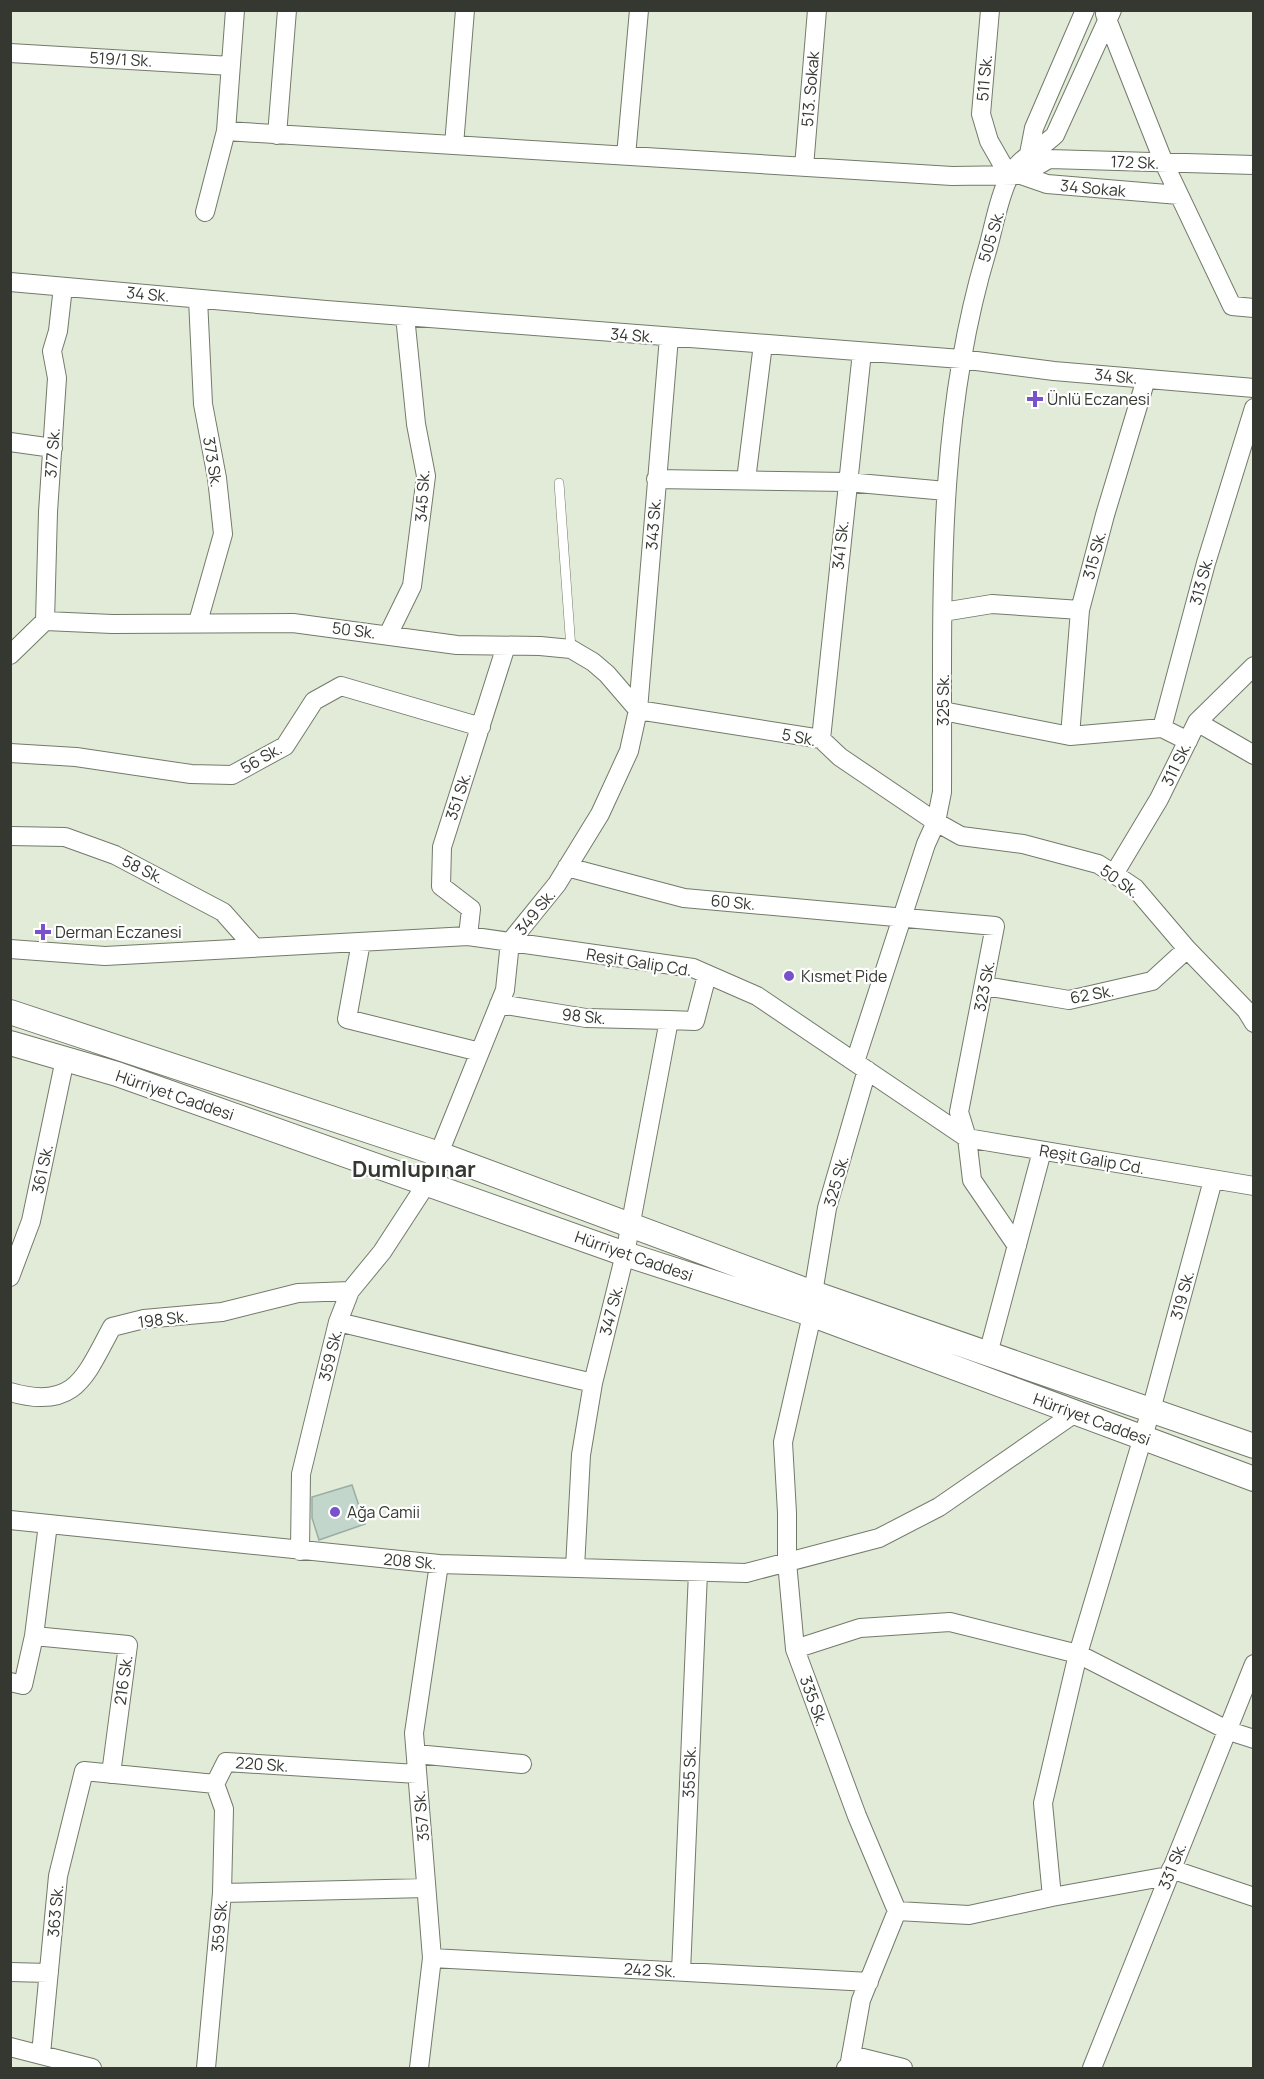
<svg xmlns="http://www.w3.org/2000/svg" width="1264" height="2079" font-family="Manrope,sans-serif">
  <style>
    .building { fill: #c2d6cb; stroke: #9aada3; stroke-width: 1.5 }
    .lines { fill: none; stroke-linecap: round; stroke-linejoin: round }
    .lane-casing { stroke: #727b6a; stroke-width: 10 }
    .street-casing { stroke: #727b6a; stroke-width: 20 }
    .secondary-casing { stroke: #727b6a; stroke-width: 26 }
    .lane { stroke: #fff; stroke-width: 9 }
    .street { stroke: #fff; stroke-width: 18 }
    .secondary { stroke: #fff; stroke-width: 24 }
    .poi-dot { fill: #7952cb; stroke: #fff; stroke-width: 2 }
    .labels { text-anchor: middle; dominant-baseline: central; stroke-width: 4.5; stroke-linejoin: round; paint-order: stroke }
    .street-label { font-size: 16px; fill: #353831; stroke: #fff }
    .poi-label { font-size: 16px; fill: #353831; stroke: #fff; text-anchor: start }
    .district-label { font-size: 22px; font-weight: bold; fill: #353831; stroke: #fff }
  </style>
  <rect width="100%" height="100%" fill="#e2ebd8"/>
  <path class="building" d="M352,1485L365,1524L319,1540L312,1518V1497Z"/>
  <g class="lines">
    <g class="lane-casing">
      <path id="lane" d="M559,483L571,649"/>
    </g>
    <g class="street-casing">
      <path id="street" d="M990,10L981,114L989,141L1009,176
        M1105,14L1164,163L1232,306L1254,308
        M10,53L231,66
        M226,131L952,176L1021,175L1047,184L1179,195
        M277,135L287,10
        M454,145L465,10
        M1029,154L1034,128L1085,10
        M626,156L639,10
        M804,167L817,10
        M1021,175L1049,159L1254,165
        M205,212L226,131L235,10
        M10,282L326,310L961,359L1054,371L1254,388
        M198,299L203,404L217,478L223,534L198,622
        M10,442L53,448
        M656,479L847,482L946,491
        M746,480L763,344
        M943,612L992,604L1080,610
        M45,621L112,624L293,623L457,645L540,646L571,649L593,662L607,674L638,710
        M45,621L48,512L57,378L52,351L58,331L63,287
        M388,635L412,586L426,476L416,424L405,316
        M10,655L45,621
        M638,710L821,739L840,757L936,822L961,836L1023,844L1098,864L1114,874L1135,888L1187,949L1246,1010L1254,1023
        M943,711L1070,736L1162,728
        M1197,722L1254,755
        M1070,736L1080,610L1105,515L1146,379
        M821,739L862,352
        M1188,741L1162,728L1206,563L1254,408
        M10,753L76,757L191,774L232,775L285,746L314,701L341,686L481,727
        M10,836L65,837L115,855L223,912L255,948
        M567,867L684,898L995,926L959,1112L967,1138L972,1180L1017,1246
        M1114,874L1159,799L1197,722L1254,666
        M468,936L471,909L441,886L442,847L506,646
        M361,942L347,1019L480,1052
        M10,949L105,956L468,936L693,968L757,996L967,1138L1254,1186
        M985,986L1069,1000L1152,981L1187,949
        M499,1004L586,1018L669,1020
        M855,1062L926,844L936,822L942,792C943,611 934,426 987,251C994,227 998,199 1009,177C1018,158 1041,149 1055,135L1112,10
        M10,1277L31,1221L65,1059
        M338,1322L593,1383
        M988,1354L1042,1151
        M10,1392C75,1411 85,1377 112,1327L144,1319L222,1312L298,1293L350,1291
        M10,1520L439,1564L746,1573L879,1538L939,1507L1075,1413
        M300,1551L301,1474L338,1322L350,1291L382,1252L427,1183L505,990L510,942L557,884L600,814L629,751L638,710L669,337
        M575,1568L581,1455L593,1383L625,1254L669,1020L695,1021L707,975
        M34,1636L128,1645L111,1774
        M795,1649L860,1628L950,1622L1078,1654L1229,1731L1254,1739
        M10,1682L23,1685L34,1636L48,1524
        M416,1754L522,1764
        M1171,1869L1254,1897
        M1168,1876L1052,1897L1043,1803L1078,1654L1151,1410L1213,1180
        M222,1893L426,1888
        M897,1911L969,1915L1052,1897
        M432,1958L869,1982
        M10,1972L49,1973
        M681,1972L698,1572
        M10,2047L92,2068
        M41,2054L58,1876L84,1771L215,1784L226,1762L417,1774
        M851,2055L903,2068
        M206,2068L222,1893L224,1809L215,1784
        M419,2068L432,1958L414,1733L439,1564
        M846,2068L849,2067L861,2000L897,1911L857,1816L795,1649L787,1562V1513L783,1442L812,1315L813,1293L827,1208L867,1070
        M1092,2068L1254,1664"/>
    </g>
    <g class="secondary-casing">
      <path id="secondary" d="M10,1012L439,1154L813,1293L1254,1446
        M10,1043L117,1074L625,1254L805,1312L1254,1479"/>
    </g>
    <use href="#lane" class="lane"/>
    <use href="#street" class="street"/>
    <use href="#secondary" class="secondary"/>
  </g>
  <g class="poi-dot">
    <path d="M1032 390h6v6h6v6h-6v6h-6v-6h-6v-6h6z"/>
    <path d="M40 923h6v6h6v6h-6v6h-6v-6h-6v-6h6z"/>
    <circle cx="789" cy="976" r="6"/>
    <circle cx="335" cy="1512" r="6"/>
  </g>
  <g class="labels">
    <g class="street-label">
      <text transform="translate(121 59) rotate(3)">519/1 Sk.</text>
      <text transform="translate(984 78) rotate(-85)">511 Sk.</text>
      <text transform="translate(810 89) rotate(-85)">513. Sokak</text>
      <text transform="translate(1135 162) rotate(2)">172 Sk.</text>
      <text transform="translate(1093 188) rotate(5)">34 Sokak</text>
      <text transform="translate(991 236) rotate(-73)">505 Sk.</text>
      <text transform="translate(148 294) rotate(5)">34 Sk.</text>
      <text transform="translate(632 335) rotate(4)">34 Sk.</text>
      <text transform="translate(1116 376) rotate(5)">34 Sk.</text>
      <text transform="translate(52 453) rotate(-86)">377 Sk.</text>
      <text transform="translate(213 462) rotate(81)">373 Sk.</text>
      <text transform="translate(422 496) rotate(-87)">345 Sk.</text>
      <text transform="translate(653 524) rotate(-86)">343 Sk.</text>
      <text transform="translate(840 545) rotate(-84)">341 Sk.</text>
      <text transform="translate(1094 555) rotate(-75)">315 Sk.</text>
      <text transform="translate(1201 581) rotate(-75)">313 Sk.</text>
      <text transform="translate(354 630) rotate(7)">50 Sk.</text>
      <text transform="translate(943 700) rotate(-90)">325 Sk.</text>
      <text transform="translate(799 737) rotate(11)">5 Sk.</text>
      <text transform="translate(261 758) rotate(-30)">56 Sk.</text>
      <text transform="translate(1176 764) rotate(-64)">311 Sk.</text>
      <text transform="translate(458 796) rotate(-72)">351 Sk.</text>
      <text transform="translate(143 869) rotate(26)">58 Sk.</text>
      <text transform="translate(1120 881) rotate(36)">50 Sk.</text>
      <text transform="translate(733 902) rotate(5)">60 Sk.</text>
      <text transform="translate(535 912) rotate(-51)">349 Sk.</text>
      <text transform="translate(639 962) rotate(9)">Reşit Galip Cd.</text>
      <text transform="translate(984 986) rotate(-79)">323 Sk.</text>
      <text transform="translate(1092 994) rotate(-10)">62 Sk.</text>
      <text transform="translate(584 1016) rotate(6)">98 Sk.</text>
      <text transform="translate(175 1095) rotate(19)">Hürriyet Caddesi</text>
      <text transform="translate(1092 1159) rotate(10)">Reşit Galip Cd.</text>
      <text transform="translate(42 1169) rotate(-78)">361 Sk.</text>
      <text transform="translate(836 1181) rotate(-74)">325 Sk.</text>
      <text transform="translate(634 1256) rotate(19)">Hürriyet Caddesi</text>
      <text transform="translate(1182 1295) rotate(-75)">319 Sk.</text>
      <text transform="translate(611 1310) rotate(-76)">347 Sk.</text>
      <text transform="translate(163 1319) rotate(-7)">198 Sk.</text>
      <text transform="translate(330 1355) rotate(-76)">359 Sk.</text>
      <text transform="translate(1092 1419) rotate(20)">Hürriyet Caddesi</text>
      <text transform="translate(410 1561) rotate(5)">208 Sk.</text>
      <text transform="translate(123 1680) rotate(-82)">216 Sk.</text>
      <text transform="translate(814 1701) rotate(70)">335 Sk.</text>
      <text transform="translate(262 1764) rotate(4)">220 Sk.</text>
      <text transform="translate(689 1772) rotate(-88)">355 Sk.</text>
      <text transform="translate(421 1816) rotate(-95)">357 Sk.</text>
      <text transform="translate(1172 1866) rotate(-68)">331 Sk.</text>
      <text transform="translate(55 1911) rotate(-85)">363 Sk.</text>
      <text transform="translate(219 1926) rotate(-85)">359 Sk.</text>
      <text transform="translate(650 1970) rotate(3)">242 Sk.</text>
    </g>
    <g class="poi-label">
      <text x="1047" y="399">Ünlü Eczanesi</text>
      <text x="55" y="932">Derman Eczanesi</text>
      <text x="801" y="976">Kısmet Pide</text>
      <text x="347" y="1512">Ağa Camii</text>
    </g>
    <g class="district-label">
      <text x="414" y="1169">Dumlupınar</text>
    </g>
  </g>
  <rect width="1264" height="2079" fill="none" stroke="#353831" stroke-width="24"/>
</svg>
